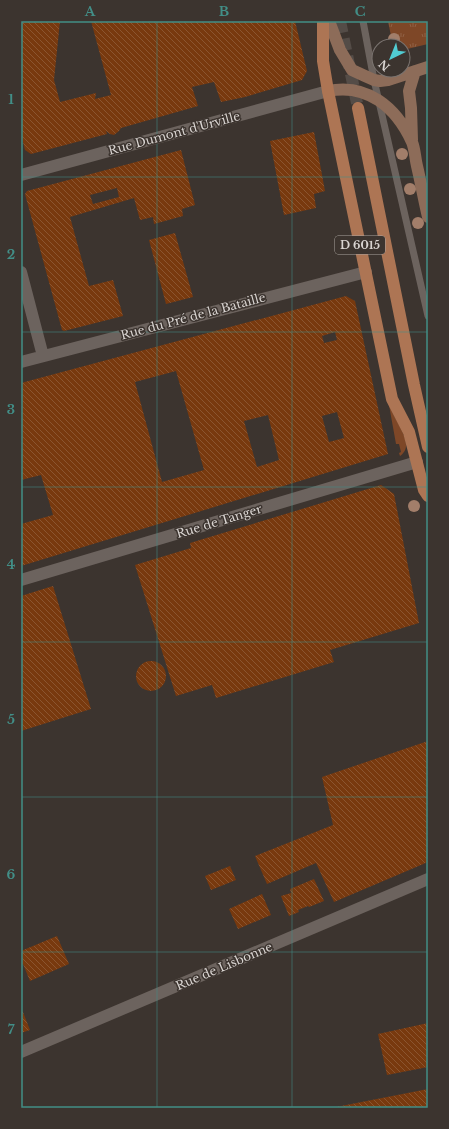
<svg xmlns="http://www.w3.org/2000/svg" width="449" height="1129" font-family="'Libre Baskerville',serif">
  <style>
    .green { fill: #7e4727 }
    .park { fill: url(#park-tufts) }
    .building { fill: url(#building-back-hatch); fill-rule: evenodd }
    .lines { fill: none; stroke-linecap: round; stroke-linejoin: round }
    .primary-tunnel { stroke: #544c47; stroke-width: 12; stroke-dasharray: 12 6; stroke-linecap: butt }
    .lane { stroke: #6c635e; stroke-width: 7 }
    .street { stroke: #6c635e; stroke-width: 12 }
    .secondary { stroke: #8d6c59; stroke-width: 12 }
    .primary { stroke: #ad7554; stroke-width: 12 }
    .tree { fill: #a27e6a }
    .grid { fill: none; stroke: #428e87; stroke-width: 1; stroke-opacity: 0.55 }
    .labels { text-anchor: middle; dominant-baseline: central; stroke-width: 3; stroke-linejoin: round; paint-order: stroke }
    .shield { fill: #3c342f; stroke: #aaa4a0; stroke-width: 1 }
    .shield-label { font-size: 11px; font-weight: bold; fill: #d9d4d1 }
    .street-label { font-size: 12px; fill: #d9d4d1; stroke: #3c342f }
    .neatline { fill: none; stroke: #428e87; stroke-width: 1.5 }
    .grid-label { font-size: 13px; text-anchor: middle; font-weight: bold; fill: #428e87 }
  </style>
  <defs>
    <pattern id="park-tufts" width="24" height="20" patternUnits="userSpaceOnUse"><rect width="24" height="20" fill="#7e4727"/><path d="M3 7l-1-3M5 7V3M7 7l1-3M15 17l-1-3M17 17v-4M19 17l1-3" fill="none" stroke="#906145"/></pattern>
    <pattern id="building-back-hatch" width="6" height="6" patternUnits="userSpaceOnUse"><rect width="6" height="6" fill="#78390e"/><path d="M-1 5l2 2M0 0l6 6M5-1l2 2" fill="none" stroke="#8b5530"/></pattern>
  </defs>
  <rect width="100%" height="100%" fill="#3c342f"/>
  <path class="green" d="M389,405C393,416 407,435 406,446C406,450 403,454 400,456L399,453L401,452L399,444H396Z"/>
  <path class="park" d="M388,21H428V44L403,50V46H393Z"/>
  <path class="building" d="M21,21H60L54,80L60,102L96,93L95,99L111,95L91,21H295L307,71L302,80L245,97L221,102L214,82L192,87L198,106L121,128L119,131L114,135L110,134L106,131L107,134L31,154L25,150L21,134Z
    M314,132L325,191L314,194L316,208L284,215L270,141Z
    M181,150L195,205L182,209L183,216L154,224L153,217L140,220L134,198L70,217L89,286L113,280L123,316L64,331L62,330L25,194L27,191ZM117,188L119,197L93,204L90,195Z
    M175,233L193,297L166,304L149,240Z
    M346,296L355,301L388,454L21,566V524L53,515L41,475L21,480V383ZM335,332L337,340L324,343L322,336ZM176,371L204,470L162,482L135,382ZM337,412L344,438L329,442L322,416ZM268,415L279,460L257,467L244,421Z
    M381,485L394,494L419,623L330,650L334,662L216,698L212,685L176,696L135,565L191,548L190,543Z
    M53,586L91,709L21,731V596Z
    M136 676a15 15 0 1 1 30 0a15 15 0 1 1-30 0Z
    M428,741V862L334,902L316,863L267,884L255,856L333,825L322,777Z
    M230,866L236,880L211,890L205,876Z
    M314,879L324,901L309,907L308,906L298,910L299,912L289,916L281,896L291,893L290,889Z
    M262,894L271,915L238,929L229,909Z
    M57,936L69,964L30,981L23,964L21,965V951Z
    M21,1007L30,1030L21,1033Z
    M428,1023V1067L387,1075L378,1034Z
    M428,1089V1108H336V1107Z"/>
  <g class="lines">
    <path class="primary-tunnel" d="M340,21L358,108"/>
    <path class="lane" d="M363,21L374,80L428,316"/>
    <path class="street" d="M21,175L328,91
      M21,272L43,356
      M21,362L366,272
      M21,580L417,462
      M21,1052L428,879"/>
    <path class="secondary" d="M329,21L340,50L352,70L365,76L374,80L380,81L388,80L428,67
      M328,91C367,83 396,107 412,142C415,149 415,158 417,166C421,183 424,200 428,217
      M412,140L411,108L409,91L415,71"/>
    <path class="primary" d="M323,21V61L328,91L392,399L409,432L424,490L428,496
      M358,108L414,385L428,447"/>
  </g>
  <g class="tree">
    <circle cx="394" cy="39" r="6"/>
    <circle cx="402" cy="154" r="6"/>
    <circle cx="410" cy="189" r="6"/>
    <circle cx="418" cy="223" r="6"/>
    <circle cx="414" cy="506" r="6"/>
  </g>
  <path class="grid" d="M157,21V1108M292,21V1108M21,177H428M21,332H428M21,487H428M21,642H428M21,797H428M21,952H428"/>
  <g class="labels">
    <rect class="shield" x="335" y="236" width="50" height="18" rx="3"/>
    <g class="shield-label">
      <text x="360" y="245">D 6015</text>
    </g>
    <g class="street-label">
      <text transform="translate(174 133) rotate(-15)">Rue Dumont d'Urville</text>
      <text transform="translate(193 316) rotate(-15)">Rue du Pré de la Bataille</text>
      <text transform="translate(219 521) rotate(-17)">Rue de Tanger</text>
      <text transform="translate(224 966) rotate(-23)">Rue de Lisbonne</text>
    </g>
  </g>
  <rect width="449" height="1129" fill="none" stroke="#3c342f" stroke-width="44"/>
  <g transform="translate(391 58) rotate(223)"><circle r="19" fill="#3c342f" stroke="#7b7470"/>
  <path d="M0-3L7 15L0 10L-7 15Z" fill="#51ccd2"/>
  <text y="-6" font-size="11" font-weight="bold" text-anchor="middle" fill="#d9d4d1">N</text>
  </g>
  <rect x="22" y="22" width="405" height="1085" class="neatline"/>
  <g class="grid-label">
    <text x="90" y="16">A</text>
    <text x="224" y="16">B</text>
    <text x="360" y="16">C</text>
    <text x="11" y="104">1</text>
    <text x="11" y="259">2</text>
    <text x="11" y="414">3</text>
    <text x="11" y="569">4</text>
    <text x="11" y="724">5</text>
    <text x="11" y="879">6</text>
    <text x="11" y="1034">7</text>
  </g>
</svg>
